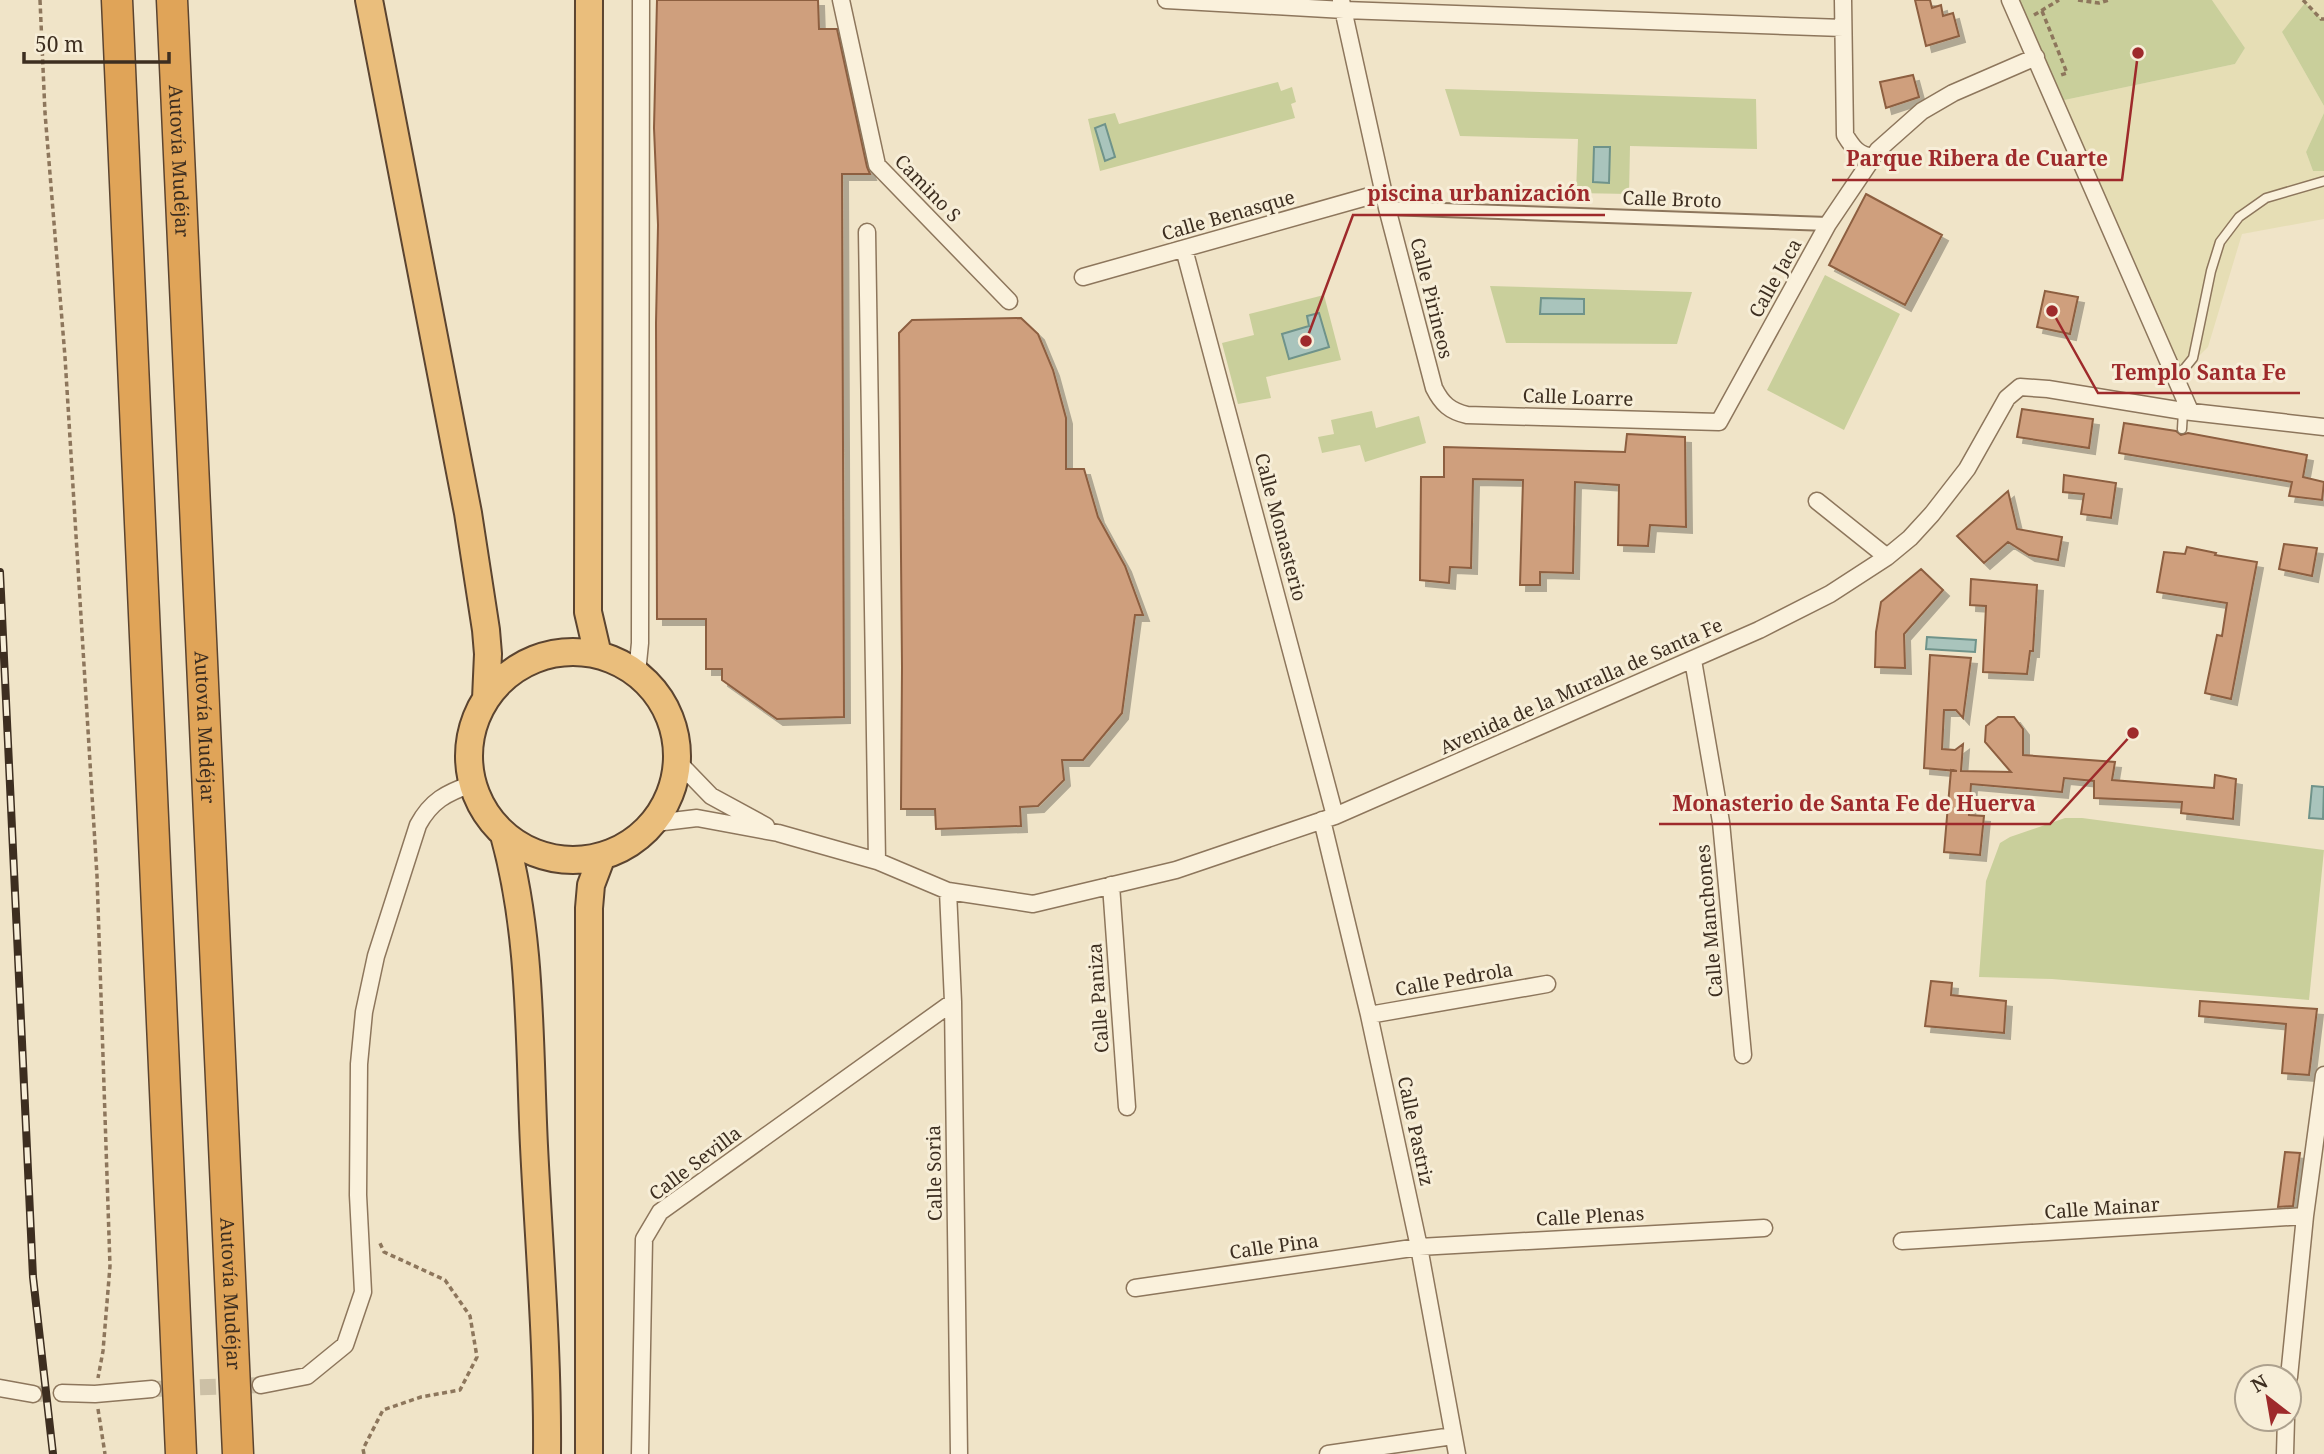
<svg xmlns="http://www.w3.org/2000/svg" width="2324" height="1454" font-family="'Noto Serif',serif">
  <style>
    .farmland { fill: #e6deb5 }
    .green { fill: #c9cf9b }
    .water { fill: #a9c4bc; stroke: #6f938a; stroke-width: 2 }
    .building { fill: #cf9f7d; stroke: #8d5f41; stroke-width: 2; filter: url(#shadow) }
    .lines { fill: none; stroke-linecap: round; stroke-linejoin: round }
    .minor-tunnel { stroke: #ccc0a6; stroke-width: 16; stroke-dasharray: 16 8; stroke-linecap: butt }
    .service-casing { stroke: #8d765c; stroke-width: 11 }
    .pedestrian-casing { stroke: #8d765c; stroke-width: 16 }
    .minor-casing { stroke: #8d765c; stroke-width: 19 }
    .trunk-casing { stroke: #5b4430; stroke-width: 30 }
    .motorway-casing { stroke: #5b4430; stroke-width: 33 }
    .path { stroke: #8d765c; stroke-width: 3.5; stroke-dasharray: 5 3.5; stroke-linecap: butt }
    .service { stroke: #faf1dc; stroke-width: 8 }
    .pedestrian { stroke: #faf1dc; stroke-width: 12 }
    .minor { stroke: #faf1dc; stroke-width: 16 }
    .trunk { stroke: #eabe7c; stroke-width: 26 }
    .motorway { stroke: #e0a458; stroke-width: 30 }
    .rail-casing { stroke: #3d2e20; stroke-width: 8 }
    .rail { stroke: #f7eed8; stroke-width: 5; stroke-dasharray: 16; stroke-linecap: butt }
    .labels { text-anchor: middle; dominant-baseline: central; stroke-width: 6; stroke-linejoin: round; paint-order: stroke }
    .street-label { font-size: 19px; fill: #3d2e20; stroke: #f7eed8 }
    .leader { fill: none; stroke: #9e2a2b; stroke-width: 2.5 }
    .callout-dot { fill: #9e2a2b; stroke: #f7eed8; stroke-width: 2.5 }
    .callout-label { font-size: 21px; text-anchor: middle; font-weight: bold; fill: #9e2a2b; stroke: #f7eed8; stroke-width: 6; stroke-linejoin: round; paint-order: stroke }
  </style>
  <defs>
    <filter id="shadow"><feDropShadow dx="6" dy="6" stdDeviation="0" flood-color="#0004"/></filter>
  </defs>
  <rect width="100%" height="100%" fill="#f0e4c8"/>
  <path class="farmland" d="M2212,0H2324V19L2282,32L2324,106V113L2306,152L2313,171H2324V219L2242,234L2208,347L2176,379L2055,102L2235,64L2245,48Z"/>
  <path class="green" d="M2011,0H2212L2245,48L2235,64L2055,102Z
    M2305,3L2321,19H2324V106L2282,32Z
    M1278,82L1281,91L1292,87L1296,102L1291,104L1295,118L1100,171L1088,119L1115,113L1119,124Z
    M1445,89L1756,99L1757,149L1630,146L1629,194L1576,193L1578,139L1460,136Z
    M2324,113V171H2313L2306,152Z
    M1825,275L1900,314L1844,430L1767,390Z
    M1490,286L1692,292L1677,344L1506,343Z
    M1324,295L1341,360L1266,377L1271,398L1238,404L1222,343L1254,335L1249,314Z
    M1372,411L1376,428L1419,416L1426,443L1365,462L1360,445L1322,453L1318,437L1334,434L1331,420Z
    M2065,818H2082L2324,850L2309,1000L2052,979L1979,977L1986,881L2000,843L2010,837Z"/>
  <path class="water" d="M1105,124L1115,157L1105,161L1095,128Z
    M1594,147H1610L1609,183L1593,182Z
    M1541,298L1584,299V314H1540Z
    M1319,313L1329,347L1289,359L1282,334L1309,326L1307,316Z
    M1927,637L1976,640L1975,652L1926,649Z
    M2312,786L2324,787L2323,819L2309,818Z"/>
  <path class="building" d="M657,0H818L819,29H837L867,167L870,174H842L844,717L777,719L722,680V669H706V619H657L656,323L658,225L654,128Z
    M1915,0H1930L1932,8L1941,5L1943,16L1953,13L1959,36L1926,46Z
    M1913,75L1919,97L1886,108L1880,82Z
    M1866,194L1942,235L1905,305L1829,265Z
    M2045,291L2078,297L2070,334L2037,327Z
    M1021,318L1038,334L1053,370L1066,418V469H1084L1098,517L1125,566L1143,615H1135L1122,713L1083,760H1062L1064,780L1038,806L1020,807L1021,826L936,829L935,809H901L902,667L899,333L912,320Z
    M2022,409L2093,419L2089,448L2017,437Z
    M2124,423L2176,431L2181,435L2188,433L2307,455L2303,477L2324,482L2322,500L2289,496L2292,482L2119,453Z
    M1627,434L1685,437L1686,527L1650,525L1648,546L1618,545L1619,485L1575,482L1573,573L1540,572V585H1520L1523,480L1473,479L1471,568L1450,567L1449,583L1420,580L1421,477H1444V447L1625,452Z
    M2064,475L2116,483L2111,518L2081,514L2084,494L2063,492Z
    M2008,491L2017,529L2062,537L2058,560L2029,555L2008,542L1984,563L1957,536Z
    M2284,544L2317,548L2312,576L2279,569Z
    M2187,547L2216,553L2215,555L2257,562L2231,699L2205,693L2217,635L2222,636L2227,603L2157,592L2164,552L2185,554Z
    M1921,569L1943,590L1904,634L1905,668L1875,667L1876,632L1881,602Z
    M1971,579L2037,585L2033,651H2030L2027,674L1983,672L1986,606L1970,605Z
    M1930,655L1971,658L1963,718L1956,710H1944L1942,749L1955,750L1963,744L1961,771L2011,772L1985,742L1986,726L1998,717H2014L2023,729V755L2115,762L2112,780L2214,788L2215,775L2236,779L2233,819L2181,813L2182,802L2094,798V781L2064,778L2062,792L1971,784L1969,815L1984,816L1980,855L1944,852L1951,770L1957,771L1924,768Z
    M1931,981L1952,983L1951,995L2006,1001L2004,1033L1925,1026Z
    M2200,1001L2317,1009L2309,1075L2282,1073L2286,1024L2199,1016Z
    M2285,1152L2300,1153L2295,1190L2293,1206L2278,1207Z"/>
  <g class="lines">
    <path class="minor-tunnel" d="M152,1389L261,1385
      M33,1394L62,1393"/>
    <g class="service-casing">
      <path id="service" d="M2176,379L2193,358L2211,271L2220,242L2239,217L2266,198L2324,181
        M2182,429L2183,411"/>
    </g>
    <g class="pedestrian-casing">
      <path id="pedestrian" d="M1387,208L1828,224"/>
    </g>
    <g class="minor-casing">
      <path id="minor" d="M841,0L877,165L1009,301
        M1166,0L1344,10L1843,28
        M1341,0L1387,208L1434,388C1442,404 1450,411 1467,415L1719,422L1828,224L1878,150L1922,111L1953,93L2036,57
        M1843,0L1845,135C1853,148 1858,155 1873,157
        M2010,0L2190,411
        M867,232L877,861
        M1184,249L1335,816
        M1083,277L1384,192
        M1817,501L1887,557
        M1693,660L1721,822L1743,1055
        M637,673L640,643L641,0
        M679,763L711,796L766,826
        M1322,820L1369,1015L1419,1247L1457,1454
        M655,823L697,818L778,833L877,861L948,891L1033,904L1176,870L1335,816L1759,630L1830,594L1887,557L1910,538L1932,514L1967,469L2007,398L2020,387L2048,389L2183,411L2324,427
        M1111,885L1127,1107
        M948,891L953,1002L959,1454
        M1369,1015L1547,984
        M1902,1241L2305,1216
        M1135,1288L1419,1247L1764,1228
        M2289,1377L2305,1216L2324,1075
        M261,1385L307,1376L345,1345L363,1292L358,1195L359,1064L364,1012L376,956L418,825C431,801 446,793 472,784
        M0,1388L33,1394
        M62,1393L95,1394L152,1389
        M640,1454L644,1239L660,1212L953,1002
        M1328,1454L1453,1436
        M2285,1454L2286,1419"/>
    </g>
    <g class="trunk-casing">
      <path id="trunk" d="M369,0L468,513L486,630L488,654L486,699
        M589,0L588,612L598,655
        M469 756a104 104 0 1 1 208 0a104 104 0 1 1-208 0Z
        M504,835C532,935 529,1043 534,1146C539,1248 548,1352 547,1454
        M589,1454V908L591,885L602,856"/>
    </g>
    <g class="motorway-casing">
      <g id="motorway">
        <path d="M117,0L181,1454"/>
        <path id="s1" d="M172,0L238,1454"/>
      </g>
    </g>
    <path class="path" d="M40,0L45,113L65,357L97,876L110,1266L103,1351L98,1378
      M2078,0L2099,3L2109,0
      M2303,0L2321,19H2324
      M2042,11L2067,73L2061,75
      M2034,15L2059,0
      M98,1409L105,1454
      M364,1454L363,1449L383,1410L421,1397L460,1390L477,1357L470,1316L445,1280L384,1252L379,1241"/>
    <use href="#service" class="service"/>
    <use href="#pedestrian" class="pedestrian"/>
    <use href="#minor" class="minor"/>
    <use href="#trunk" class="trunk"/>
    <use href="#motorway" class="motorway"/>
    <g class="rail-casing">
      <path id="rail" d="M0,572L33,1277L53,1454"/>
    </g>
    <use href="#rail" class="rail"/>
  </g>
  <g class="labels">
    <g class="street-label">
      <text stroke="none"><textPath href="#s1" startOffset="161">Autovía Mudéjar</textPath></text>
      <text transform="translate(928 188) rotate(46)">Camino S</text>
      <text transform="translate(1672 199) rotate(2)">Calle Broto</text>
      <text transform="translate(1228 215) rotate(-16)">Calle Benasque</text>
      <text transform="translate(1775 278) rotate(-61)">Calle Jaca</text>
      <text transform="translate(1432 298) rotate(76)">Calle Pirineos</text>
      <text transform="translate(1578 397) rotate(2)">Calle Loarre</text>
      <text transform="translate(1281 527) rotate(75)">Calle Monasterio</text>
      <text transform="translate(1581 686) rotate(-24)">Avenida de la Muralla de Santa Fe</text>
      <text stroke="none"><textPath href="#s1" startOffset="728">Autovía Mudéjar</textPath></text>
      <text transform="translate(1709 921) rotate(-95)">Calle Manchones</text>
      <text transform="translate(1454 979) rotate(-10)">Calle Pedrola</text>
      <text transform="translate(1098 998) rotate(-94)">Calle Paniza</text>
      <text transform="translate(1416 1131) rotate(78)">Calle Pastriz</text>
      <text transform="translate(695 1163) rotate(-37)">Calle Sevilla</text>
      <text transform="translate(934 1173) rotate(-91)">Calle Soria</text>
      <text transform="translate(2102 1208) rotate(-4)">Calle Mainar</text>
      <text transform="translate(1590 1216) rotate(-3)">Calle Plenas</text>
      <text transform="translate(1274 1246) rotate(-8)">Calle Pina</text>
      <text stroke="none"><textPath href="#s1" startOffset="1295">Autovía Mudéjar</textPath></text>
    </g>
  </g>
  <path class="leader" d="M2138 53L2122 180H1832M1306 341L1353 215H1605M2052 311L2098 393H2300M2133 733L2050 824H1659"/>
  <g class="callout-dot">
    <circle cx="2138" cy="53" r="7"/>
    <circle cx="1306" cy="341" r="7"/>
    <circle cx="2052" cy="311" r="7"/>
    <circle cx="2133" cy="733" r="7"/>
  </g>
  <g class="callout-label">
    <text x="1977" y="166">Parque Ribera de Cuarte</text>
    <text x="1479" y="201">piscina urbanización</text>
    <text x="2199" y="380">Templo Santa Fe</text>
    <text x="1854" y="811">Monasterio de Santa Fe de Huerva</text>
  </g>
  <g transform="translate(2268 1398) rotate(329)"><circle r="33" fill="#f7eed8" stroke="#ada18e" stroke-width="2"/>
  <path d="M0-5L12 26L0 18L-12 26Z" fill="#9e2a2b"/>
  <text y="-10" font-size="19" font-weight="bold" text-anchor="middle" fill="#3d2e20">N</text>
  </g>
  <path d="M24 52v10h145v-10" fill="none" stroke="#3d2e20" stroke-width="3.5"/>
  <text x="35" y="52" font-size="21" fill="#3d2e20" stroke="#f7eed8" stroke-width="5" paint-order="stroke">50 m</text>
</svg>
